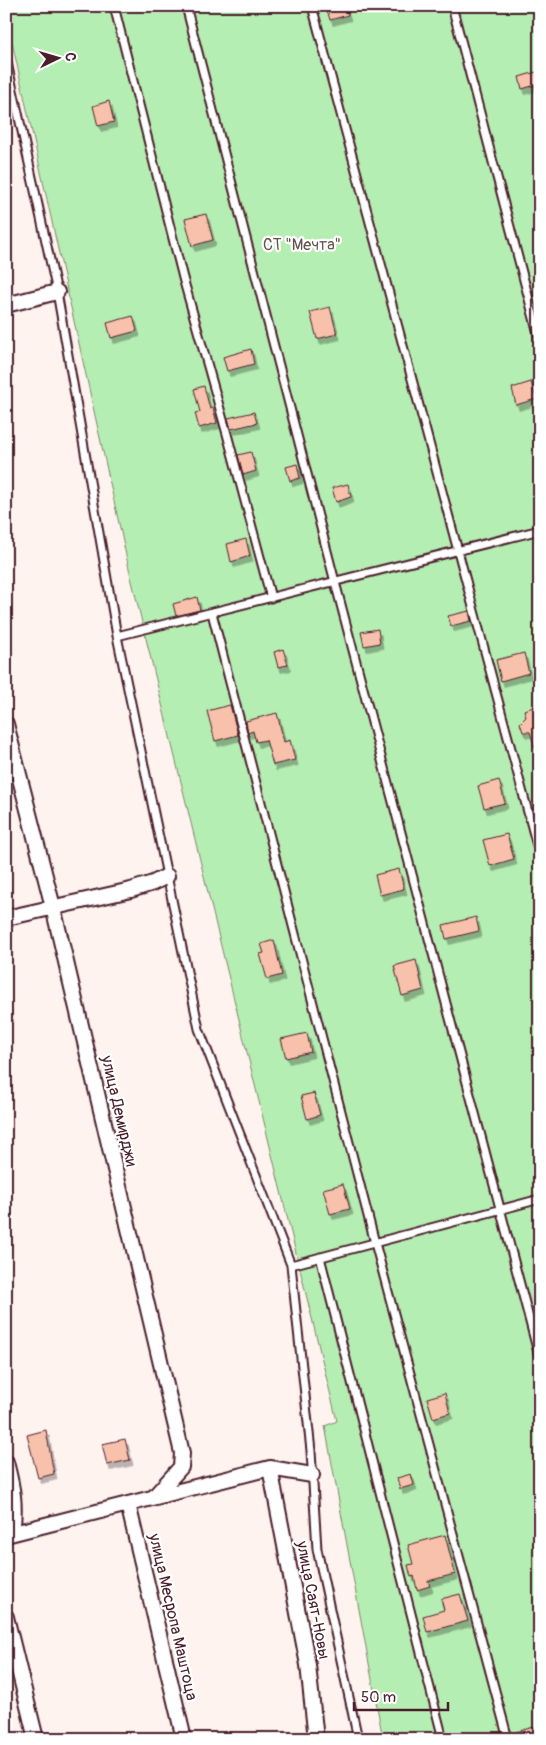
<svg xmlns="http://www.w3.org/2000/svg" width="546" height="1745" font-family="Pangolin,sans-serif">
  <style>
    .green { fill: #b5eeb2; stroke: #80866e }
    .building { fill: #f8c1ab; stroke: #4a1f2b; filter: url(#shadow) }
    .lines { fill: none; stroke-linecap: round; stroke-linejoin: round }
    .service-casing { stroke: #4a1f2b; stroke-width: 11 }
    .minor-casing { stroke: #4a1f2b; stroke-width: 18 }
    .service { stroke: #fff; stroke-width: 7 }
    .minor { stroke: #fff; stroke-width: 14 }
    .labels { text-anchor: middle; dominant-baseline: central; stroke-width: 4.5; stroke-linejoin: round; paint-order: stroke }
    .park-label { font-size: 16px; fill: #65534d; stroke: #fff }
    .street-label { font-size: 16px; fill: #4a1f2b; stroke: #fff }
  </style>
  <defs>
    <filter id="shadow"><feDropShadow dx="3" dy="5.5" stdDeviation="0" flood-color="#0004"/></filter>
  </defs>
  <rect width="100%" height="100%" fill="#fef3ee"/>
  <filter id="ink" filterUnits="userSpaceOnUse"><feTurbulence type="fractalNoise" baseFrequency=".02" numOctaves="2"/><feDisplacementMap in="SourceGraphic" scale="10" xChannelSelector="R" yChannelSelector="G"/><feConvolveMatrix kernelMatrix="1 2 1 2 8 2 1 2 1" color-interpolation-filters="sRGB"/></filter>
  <g filter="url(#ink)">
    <path class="green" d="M6,6H540V1739H383L325,1426L337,1421L130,573L6,15Z"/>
    <path class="building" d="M326,6H345L348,15L330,20Z
      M536,72L539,84L522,89L519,77Z
      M109,101L114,122L98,126L93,106Z
      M206,214L213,240L192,246L185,219Z
      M330,307L337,334L317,339L310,312Z
      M133,316L137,331L111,338L107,323Z
      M251,349L254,364L227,371L223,357Z
      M531,382L536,399L516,405L512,388Z
      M204,386L210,409L213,408L217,423L199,428L195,413L200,412L194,389Z
      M254,412L257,423L231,429L228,418Z
      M251,452L256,471L243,475L238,455Z
      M297,464L300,478L290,481L286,467Z
      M348,484L351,497L336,502L332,488Z
      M246,539L250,556L231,562L227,544Z
      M197,597L200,610L176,616L173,604Z
      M469,611L471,621L451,626L448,616Z
      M378,629L380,643L364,646L361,632Z
      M283,649L288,665L278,667L274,652Z
      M524,653L529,673L501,681L496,660Z
      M230,705L238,735L215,741L207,711Z
      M540,705V754L537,755L530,732H523L520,723L526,717L524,710Z
      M277,713L284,742L290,740L295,760L273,765L266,740L256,742L253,731L248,733L246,721Z
      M499,780L505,803L484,808L478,786Z
      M507,834L514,859L490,866L483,840Z
      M399,869L404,889L380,895L375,875Z
      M476,917L479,931L446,939L443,925Z
      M274,940L282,975L267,979L260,954L264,953L261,944Z
      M416,960L423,990L402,996L394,966Z
      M307,1033L311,1052L286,1058L281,1039Z
      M314,1093L320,1115L307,1119L301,1096Z
      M343,1184L350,1209L330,1214L323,1189Z
      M445,1393L450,1413L433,1418L427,1398Z
      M46,1430L54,1474L38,1478L27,1435Z
      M125,1439L130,1460L107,1465L102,1444Z
      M411,1474L414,1485L400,1489L397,1478Z
      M445,1535L455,1574L428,1581L430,1586L417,1590L414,1576L411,1577L408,1565L413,1564L408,1545Z
      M460,1594L468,1621L427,1632L423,1616L444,1610L441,1599Z
      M534,1727L537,1739H513L512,1733Z"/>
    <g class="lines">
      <g class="service-casing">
        <path id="service" d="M114,6L183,278L227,434L271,598
          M186,6L335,582L540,1360
          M312,6L540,857
          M452,6L540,341
          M6,58L57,292L117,636L199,1029L291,1265L311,1451L317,1549L358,1739
          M212,613L375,1243L508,1739
          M117,636L540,530
          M320,1257L443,1739
          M291,1265L540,1199"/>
      </g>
      <g class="minor-casing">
        <path id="minor" d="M6,305L57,292
          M6,724L53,907L182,1453L181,1467L154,1497
          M6,918L131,890L153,883L167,876
          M6,1462C13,1489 16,1505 12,1533
          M270,1468L308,1665L316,1739
          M128,1504L184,1739
          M6,1535L270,1468L312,1475
          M6,1617L36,1739"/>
      </g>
      <use href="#service" class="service"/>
      <use href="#minor" class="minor"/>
    </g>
  </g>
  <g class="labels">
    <g class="park-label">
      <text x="302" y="245">СТ "Мечта"</text>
    </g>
    <g class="street-label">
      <text transform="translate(119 1111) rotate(77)">улица Демирджи</text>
      <text transform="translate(313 1600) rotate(79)">улица Саят-Новы</text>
      <text transform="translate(173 1617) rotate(77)">улица Месропа Маштоца</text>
    </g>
  </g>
  <rect width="546" height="1745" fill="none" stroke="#fff" stroke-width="25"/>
  <rect x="12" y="12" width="521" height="1720" fill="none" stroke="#4a1f2b" stroke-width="2" filter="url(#ink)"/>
  <g transform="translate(58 58) rotate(85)" stroke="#ffffff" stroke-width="4" paint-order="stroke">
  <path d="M0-4L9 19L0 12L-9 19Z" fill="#4a1f2b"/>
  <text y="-8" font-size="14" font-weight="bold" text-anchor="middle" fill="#4a1f2b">С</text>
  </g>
  <path d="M354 1702v8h94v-8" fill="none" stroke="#4a1f2b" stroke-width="2.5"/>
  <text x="361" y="1702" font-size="15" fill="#4a1f2b" stroke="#ffffff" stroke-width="4" paint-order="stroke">50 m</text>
</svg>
